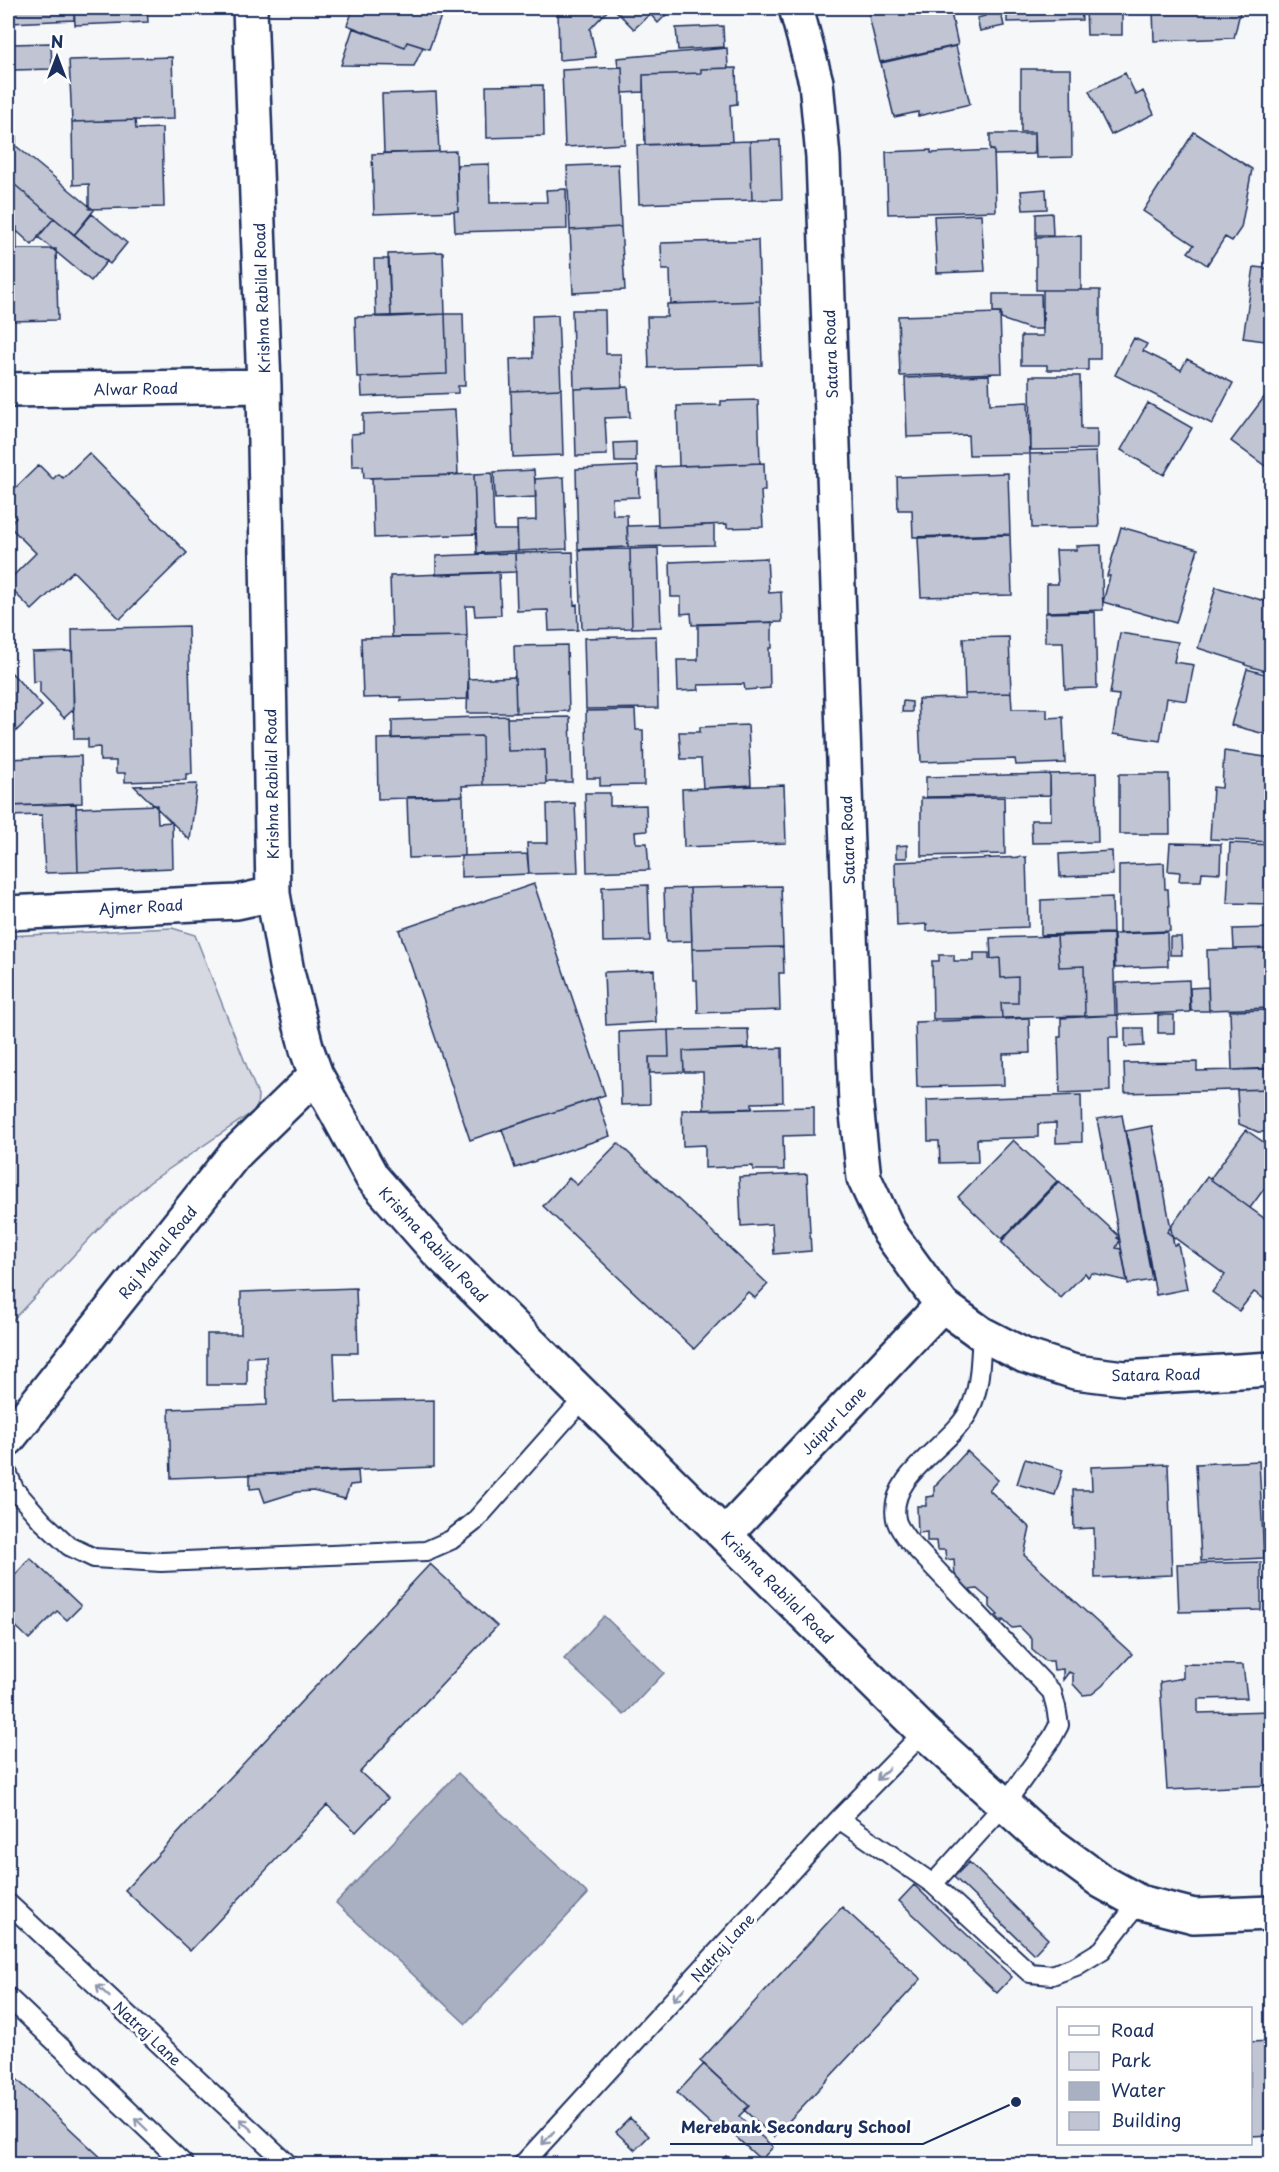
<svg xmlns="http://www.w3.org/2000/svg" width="1279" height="2172" font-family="'Playpen Sans',sans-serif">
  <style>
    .green { fill: #d6d9e2; stroke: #7884a0; stroke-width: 1.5 }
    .water { fill: #a9b0c1; stroke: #707c99; stroke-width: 1.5 }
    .building { fill: #c0c4d3; stroke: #1b2f5e; stroke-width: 1.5 }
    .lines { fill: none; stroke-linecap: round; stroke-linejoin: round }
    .lane-casing { stroke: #1b2f5e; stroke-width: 22 }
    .street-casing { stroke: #1b2f5e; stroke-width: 38 }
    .lane { stroke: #fff; stroke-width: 18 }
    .street { stroke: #fff; stroke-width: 33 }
    .oneway { stroke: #8d97ae }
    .labels { text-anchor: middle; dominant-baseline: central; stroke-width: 6; stroke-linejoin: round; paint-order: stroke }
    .street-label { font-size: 15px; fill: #1b2f5e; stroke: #fff }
    .leader { fill: none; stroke: #1b2f5e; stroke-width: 2 }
    .callout-dot { fill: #1b2f5e; stroke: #fff; stroke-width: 2 }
    .callout-label { font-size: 16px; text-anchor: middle; font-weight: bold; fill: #1b2f5e; stroke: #fff; stroke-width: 6; stroke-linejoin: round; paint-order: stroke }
  </style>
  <rect width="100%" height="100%" fill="#f6f7f9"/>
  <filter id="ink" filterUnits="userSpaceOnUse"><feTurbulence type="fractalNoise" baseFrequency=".0167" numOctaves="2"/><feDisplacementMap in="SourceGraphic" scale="12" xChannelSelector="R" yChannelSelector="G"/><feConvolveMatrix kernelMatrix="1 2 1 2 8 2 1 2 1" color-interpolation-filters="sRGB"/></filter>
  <g filter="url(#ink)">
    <path class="green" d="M172,928L195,935L258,1095L257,1109L150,1182L105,1222L8,1325V936Z"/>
    <path class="water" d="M604,1616L664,1673L624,1715L564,1659Z
      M458,1773L588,1894L466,2024L336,1903Z"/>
    <path class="building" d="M8,8H74V20L11,23V18H8Z
      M74,8H147L148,22L75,25Z
      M354,8H444L429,49L407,42L405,47L347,25Z
      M558,8H610L590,29L596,57L559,60Z
      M613,8H673L658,23L650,14L634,29Z
      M867,8H950L958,45L880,62Z
      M1000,8L1004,26L980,31L977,18L985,16L983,9Z
      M1007,8H1081L1082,20L1007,22Z
      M1086,8H1122V35H1087Z
      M1153,8H1241L1234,38L1154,41Z
      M8,18H11L12,43H8Z
      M723,26L724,47L678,50L676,28Z
      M353,28L405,47L407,42L423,47L414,66L341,65Z
      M51,43L52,69L13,70L12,44Z
      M8,44H12L13,72H8Z
      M956,46L970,104L918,116V112L894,117L881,63Z
      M727,48L728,68L701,69V73L643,75V92L623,93L622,67H618L617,58Z
      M172,57L174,119L72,122L69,60Z
      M622,67L625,144L565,147L562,70Z
      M736,68L737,104L730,105L732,142L645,145L643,75L701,73V69Z
      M1021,69H1071L1072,157L1036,158L1035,132H1021Z
      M1125,73L1136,95L1143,91L1154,114L1111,135L1089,91Z
      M543,85L544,136L487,138L486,86Z
      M436,92L439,152L384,153L382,94Z
      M135,120L136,129L162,128L164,207L89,209V184L73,185L72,122Z
      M8,127H16V146L94,210L74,235L8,179Z
      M1194,132L1252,169L1241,228L1232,241L1225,237L1207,265L1188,252L1194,245L1143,211Z
      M990,134H1034V154L994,155V150H990Z
      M780,140L782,199L752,200L750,141Z
      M750,141L752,200L639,204L637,145Z
      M931,150V153L994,150L996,211L888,214L886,152Z
      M456,151L458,211L374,214L372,154Z
      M489,164L490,203L547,202L546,190L566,189L567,229L455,232L454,211H458L457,165Z
      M618,164L621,227L570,230L567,166Z
      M8,179L54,218L32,245L8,223Z
      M1046,189L1047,209L1023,210L1021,191Z
      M1052,213L1053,235H1036V214Z
      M92,214L127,243L110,264L74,235Z
      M981,214L985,271L937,273L934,216Z
      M54,218L107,261L91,281L38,237Z
      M8,227H17V249H56L58,320L8,321Z
      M621,227L625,290L573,293L570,230Z
      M1081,236V290H1036V237Z
      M758,240L760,301L671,304L670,270H662L661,243Z
      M443,252L445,314L391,317L388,254Z
      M374,259H389L391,317H376Z
      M1254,267L1272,269V342L1243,338Z
      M1043,290H1100V359H1088V370H1047V365H1021V336H1043Z
      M993,294H1041L1042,329H1030L1001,319V312H993Z
      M760,301L762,365L649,368L647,317H667V304Z
      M572,310H605L606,354H621L622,387L574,389Z
      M1000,313L1002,373L900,376L898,316Z
      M445,314H463L465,386H458V393L362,397L361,377L447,374Z
      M445,314L447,374L357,377L355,317Z
      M558,315L561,389L511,391L510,359L533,358L532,316Z
      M1134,338L1147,344L1143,351L1181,370L1187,359L1233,383L1212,424L1115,375Z
      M989,375L990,404L1028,402L1030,454L969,455L968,435L907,437L905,378Z
      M1030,376H1080L1081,429H1097V449L1031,450Z
      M628,387L630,417L605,418L607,455L576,456L574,389Z
      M1272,387V471L1231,441Z
      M561,389L563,455L513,457L511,391Z
      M758,400L760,463L679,466L677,406L721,405V401Z
      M1148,403L1192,428L1164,475L1121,450Z
      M455,410L458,475L364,478L363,466H352L351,434L363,433V414Z
      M636,442V462H615L614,443Z
      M1096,452L1099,527L1032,528L1030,454Z
      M89,453L187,553L120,619L73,571L32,610L8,586V581L36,553L8,525L16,518L8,510V495L39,465L53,479L58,474L63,478Z
      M764,463L765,491H761L763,527L727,528V524L658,527L656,467Z
      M638,466L639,497L612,498L613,515H627L628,547L578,549L576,469Z
      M534,470L536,497L495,499L494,472Z
      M492,473L494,530H517L518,551L477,553L474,474Z
      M1008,473L1010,534L913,537L912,510H898L897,477Z
      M474,474L476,534L374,538L372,478Z
      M564,477L567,549L518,551L517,521L536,520L535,479Z
      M658,525V527L714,525V545L628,547L627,526Z
      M1121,527L1198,549L1176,623L1103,602L1110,576H1107Z
      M1010,535L1012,595L921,597L918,538Z
      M1101,545L1103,610L1047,612V584H1058L1056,550H1077L1076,546Z
      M658,548L661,627L632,628L630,549Z
      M630,549L632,628L582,629L579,550Z
      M573,552L574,605L577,604L578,630L549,631L548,610L517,611L515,553Z
      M515,553L516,572L436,575V556Z
      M767,558L769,593L781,592L782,622L692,625L691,613L681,614V597H671L670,562Z
      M499,572L501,615L475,616L474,606H466L467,636L392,637L390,576Z
      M1216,587L1272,603V673L1245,665V663L1198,648Z
      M1095,612L1097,688L1065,689L1063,642H1045V613Z
      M772,622V648H769L770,688L745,690L744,684L698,685L699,690L678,691L677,660H698V624Z
      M188,626L192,774H186V780L125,782V773H116V761H100V747L88,748V739H74L72,629Z
      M1120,633L1178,642L1174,662L1194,665L1187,701L1167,698L1160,741L1113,734L1119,695L1110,694Z
      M467,636L469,699L401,701V697L363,698L361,638Z
      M656,636L658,708L586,709L584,638Z
      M1009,637L1011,693L965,694L963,638Z
      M567,645L569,711L516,713L514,646Z
      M72,651L74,709L64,718L40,693V681L33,682L32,652Z
      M8,669L42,706L8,739Z
      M1247,669L1272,676V736L1231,725Z
      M515,677L516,713H467L468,679Z
      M1011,693L1012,709H1047V718L1063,717L1065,763L1016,765L1015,759L921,762L918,699L965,698V694Z
      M903,701L912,702V712H902Z
      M635,710L636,730H643L644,785L600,786V778H587L586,711Z
      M507,716L508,751L545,750L546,784L483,785L482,736L392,738V720Z
      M570,717L572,782H546L545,750L508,751L507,718Z
      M748,725L751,785L703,788L701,759H681L679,732H700V727Z
      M482,736L483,785L462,786L463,796L378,799L377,739Z
      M1224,751L1272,758V842L1210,839L1213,787L1222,788Z
      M81,756L82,803L8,806V759Z
      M1096,773L1098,842L1032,843L1031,820H1051L1050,774Z
      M1050,774V795L926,797V777Z
      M1119,774H1169L1170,834H1119Z
      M197,784L190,840L134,786Z
      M784,785L786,843L684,847L682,789Z
      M585,793H610V806L646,805L647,831L635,832L636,843H647L649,870L587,872Z
      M463,796L464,856L409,858L407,797Z
      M1004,797L1005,854L921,856V798Z
      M575,803L578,873L529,874L527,843H548L547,804Z
      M76,804L78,872L45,873L42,815L8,816V806Z
      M157,805L158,823L172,822L173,868L78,872L76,808Z
      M1170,843L1221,844L1220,873L1202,872L1201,881H1179L1180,872L1168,871Z
      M1230,843L1272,845V904L1227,903Z
      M907,845V858H896V846Z
      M1112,851L1113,875L1060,877L1059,854Z
      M527,854L529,874L461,877V856Z
      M1026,857L1028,927L927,931V924L897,926L895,862Z
      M1164,863L1165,889H1168L1170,931L1119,933V865Z
      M534,884L605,1095L470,1140L399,930Z
      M648,885L650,941L603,942L602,887Z
      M781,886L783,947L692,949L690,888Z
      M690,888L692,941L666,942L664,889Z
      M1112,897L1113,933L1041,935V900Z
      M1272,928V948L1234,949L1233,929Z
      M1167,932L1168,966L1115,968L1114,934Z
      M1113,934L1115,1015L1085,1016L1084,966L1059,967L1057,936Z
      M1057,936L1059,967L1084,966L1085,1016L1002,1018L1001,1003H1018V977L1001,978L1000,958L991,959L990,938Z
      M1170,937H1181L1182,955H1170Z
      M783,947L784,973H779L780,1010L698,1013L697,980H693L692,949Z
      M1272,948V1008L1209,1010L1207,950Z
      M974,953H989V959L1000,958L1001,978L1018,977V1003H1001L1002,1018L933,1019L932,961H939V955H954V961H974Z
      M654,970L656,1022L606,1025L604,972Z
      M1189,980L1190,1012L1117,1015L1116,983Z
      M1208,987L1209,1011H1191L1190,988Z
      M1272,1010V1068L1232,1070L1230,1011Z
      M1118,1015L1119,1037H1109L1110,1091L1060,1093L1058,1037H1061V1018Z
      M1158,1015H1174V1033H1158Z
      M1029,1018L1030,1053L1003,1054L1004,1085L917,1087L915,1022Z
      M1125,1028H1143L1144,1046L1125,1047Z
      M748,1029L749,1048L683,1051L684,1072L650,1073L649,1057H669L668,1030Z
      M668,1030L669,1057H649L650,1104L621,1105L619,1032Z
      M782,1048L783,1102L752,1103V1109L704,1110L703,1072H684L683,1051Z
      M1197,1062V1071L1270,1069V1089L1125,1093L1124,1063Z
      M1272,1089V1139L1270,1140V1132H1258L1239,1124L1237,1090Z
      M1081,1095L1082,1142L1056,1143V1123L1038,1124V1137L977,1139L978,1162L940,1163L939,1141H928L927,1100Z
      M597,1098L610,1136L515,1168L502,1129Z
      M814,1107V1135L783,1136L784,1170H753V1166L705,1168V1145L683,1146L682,1110Z
      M1122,1115L1152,1280L1128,1284L1097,1119Z
      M1152,1126L1174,1245L1178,1244L1187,1289L1156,1295L1126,1131Z
      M1246,1130L1272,1148V1178L1250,1208L1210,1179Z
      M1013,1140L1057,1181L1002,1239L958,1197Z
      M618,1143L768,1284L755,1298L748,1292L694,1349L543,1206L569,1178L577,1185Z
      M807,1174L811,1251L774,1254L772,1224L741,1226L739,1177Z
      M1207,1177L1272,1224V1304L1254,1292L1239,1311L1212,1292L1225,1275L1167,1232Z
      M1059,1181L1119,1236L1117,1238L1120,1240L1116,1248L1121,1249L1127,1281L1092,1273L1088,1277L1085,1273L1061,1298L1001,1242Z
      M356,1288L358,1353H334L336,1402L434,1400V1467L171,1478L169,1409L267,1405L266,1356L247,1357V1385H207V1334H241V1292Z
      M967,1451L998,1480L989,1490L1030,1528L1024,1555L1132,1654L1102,1686L1092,1694L1083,1695L1073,1684V1674L1069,1672L1063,1680V1669L1054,1670L1053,1661H1045L1032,1650V1639L1020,1627L1012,1628L1003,1620L1002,1622L996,1616L998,1615L990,1607V1600L977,1589L969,1590L955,1577L954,1559L946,1560L945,1550H937L936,1541H927V1532L918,1533L917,1506H926V1497L934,1496V1487Z
      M1025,1459L1063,1470L1055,1495L1017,1484Z
      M1259,1461L1264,1558L1201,1561L1196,1464Z
      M1168,1464L1172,1575L1095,1578L1094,1528L1074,1529L1073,1490H1092L1091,1467Z
      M358,1471L359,1484L350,1485L345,1499L313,1491L297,1492L265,1502L260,1488L250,1489V1475Z
      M30,1558L81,1606L67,1620L57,1611L29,1639L8,1619V1583Z
      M1261,1562V1610L1179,1612L1177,1564Z
      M430,1564L497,1626L360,1772L388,1798L356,1832L327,1805L190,1951L125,1890Z
      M1183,1664L1243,1665L1247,1698L1198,1699V1713L1272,1711V1785L1167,1790L1160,1682L1183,1678Z
      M969,1862L1048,1939L1034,1954L954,1877Z
      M914,1885L1012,1977L997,1993L899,1901Z
      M842,1907L921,1979L774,2137L744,2110L749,2106L700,2061Z
      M1272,2041V2135L1250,2136V2042Z
      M704,2064L749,2106L739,2116L773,2147L761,2160L727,2129L723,2135L677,2093Z
      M8,2071L108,2164H8Z
      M630,2118L649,2136L635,2150L616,2132Z
      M726,2156L736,2164H718Z"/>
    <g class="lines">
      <g class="lane-casing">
        <path id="lane" d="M8,1474L14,1489L43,1522L69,1546L94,1558L161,1562L426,1551L451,1540L474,1522L584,1398
          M839,1819L933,1884L1030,1973L1052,1975L1076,1966L1102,1950L1139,1902
          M933,1884L1004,1805L1052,1738L1059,1725L1056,1707L1052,1692L907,1539C903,1533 897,1526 896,1519C887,1475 951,1446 969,1411C981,1388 980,1359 982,1334
          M8,1903L288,2164
          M8,1997L184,2164
          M523,2164L839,1819L924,1732"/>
      </g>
      <g class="street-casing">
        <path id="street" d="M250,8L264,386L273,894L287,972L307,1050L316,1075L372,1177L437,1251L924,1732L1036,1833L1101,1881L1139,1902L1194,1916L1272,1913
          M796,8L816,82L823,157L856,1105L864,1178L889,1232L942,1305L982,1334L1025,1356L1075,1372L1124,1378L1272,1369
          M8,390L264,386
          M8,913L237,902L273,894
          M8,1439L234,1155L316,1075
          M725,1535L942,1305"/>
      </g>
      <use href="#lane" class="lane"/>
      <use href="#street" class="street"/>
    </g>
    <defs><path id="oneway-shaft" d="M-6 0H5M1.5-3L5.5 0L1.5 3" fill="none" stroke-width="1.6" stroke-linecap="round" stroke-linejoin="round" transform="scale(1.5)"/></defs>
    <g class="oneway">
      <use href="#oneway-shaft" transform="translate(883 1774) rotate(134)"/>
      <use href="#oneway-shaft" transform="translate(103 1991) rotate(-137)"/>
      <use href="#oneway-shaft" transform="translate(679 1994) rotate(132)"/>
      <use href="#oneway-shaft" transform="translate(141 2124) rotate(-136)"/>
      <use href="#oneway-shaft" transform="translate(246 2125) rotate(-137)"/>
      <use href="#oneway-shaft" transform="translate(548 2138) rotate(132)"/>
    </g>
  </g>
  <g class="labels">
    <g class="street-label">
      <text transform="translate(261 298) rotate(-92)">Krishna Rabilal Road</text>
      <text transform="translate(830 354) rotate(-92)">Satara Road</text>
      <text transform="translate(136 388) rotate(-1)">Alwar Road</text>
      <text transform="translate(271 784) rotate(-91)">Krishna Rabilal Road</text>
      <text transform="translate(847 840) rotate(-92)">Satara Road</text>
      <text transform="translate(141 906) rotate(-3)">Ajmer Road</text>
      <text transform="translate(434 1244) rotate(47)">Krishna Rabilal Road</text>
      <text transform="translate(157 1252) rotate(-51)">Raj Mahal Road</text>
      <text transform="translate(1156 1374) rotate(-1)">Satara Road</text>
      <text transform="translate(833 1420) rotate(-47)">Jaipur Lane</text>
      <text transform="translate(778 1587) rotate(45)">Krishna Rabilal Road</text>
      <text transform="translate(722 1947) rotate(-48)">Natraj Lane</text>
      <text transform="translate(148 2033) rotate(43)">Natraj Lane</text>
    </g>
  </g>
  <path class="leader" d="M1016 2102L923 2144H670"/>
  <circle class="callout-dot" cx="1016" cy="2102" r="6"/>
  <g class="callout-label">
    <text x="796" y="2133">Merebank Secondary School</text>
  </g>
  <rect width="1279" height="2172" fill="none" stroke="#fff" stroke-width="30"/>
  <rect x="15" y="15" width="1249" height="2142" fill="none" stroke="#1b2f5e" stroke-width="2" filter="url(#ink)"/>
  <rect x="1057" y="2007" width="195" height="138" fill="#ffffff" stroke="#a4acbf" stroke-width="1.5"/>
  <rect x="1069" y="2026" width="30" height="9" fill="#ffffff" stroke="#a4acbf" stroke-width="1.5"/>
  <text x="1111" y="2037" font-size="18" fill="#1b2f5e">Road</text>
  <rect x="1069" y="2052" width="30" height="18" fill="#d6d9e2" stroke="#a4acbf" stroke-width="1.5"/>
  <text x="1111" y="2067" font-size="18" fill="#1b2f5e">Park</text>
  <rect x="1069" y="2082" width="30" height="18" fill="#a9b0c1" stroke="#a4acbf" stroke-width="1.5"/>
  <text x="1111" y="2097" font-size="18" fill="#1b2f5e">Water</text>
  <rect x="1069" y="2112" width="30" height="18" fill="#c0c4d3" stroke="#a4acbf" stroke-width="1.5"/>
  <text x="1111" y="2127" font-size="18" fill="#1b2f5e">Building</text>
  <g transform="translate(57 57)" stroke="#ffffff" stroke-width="4.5" paint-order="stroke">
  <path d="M0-4.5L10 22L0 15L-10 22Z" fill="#1b2f5e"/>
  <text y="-9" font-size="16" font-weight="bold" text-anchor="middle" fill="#1b2f5e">N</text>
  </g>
</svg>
